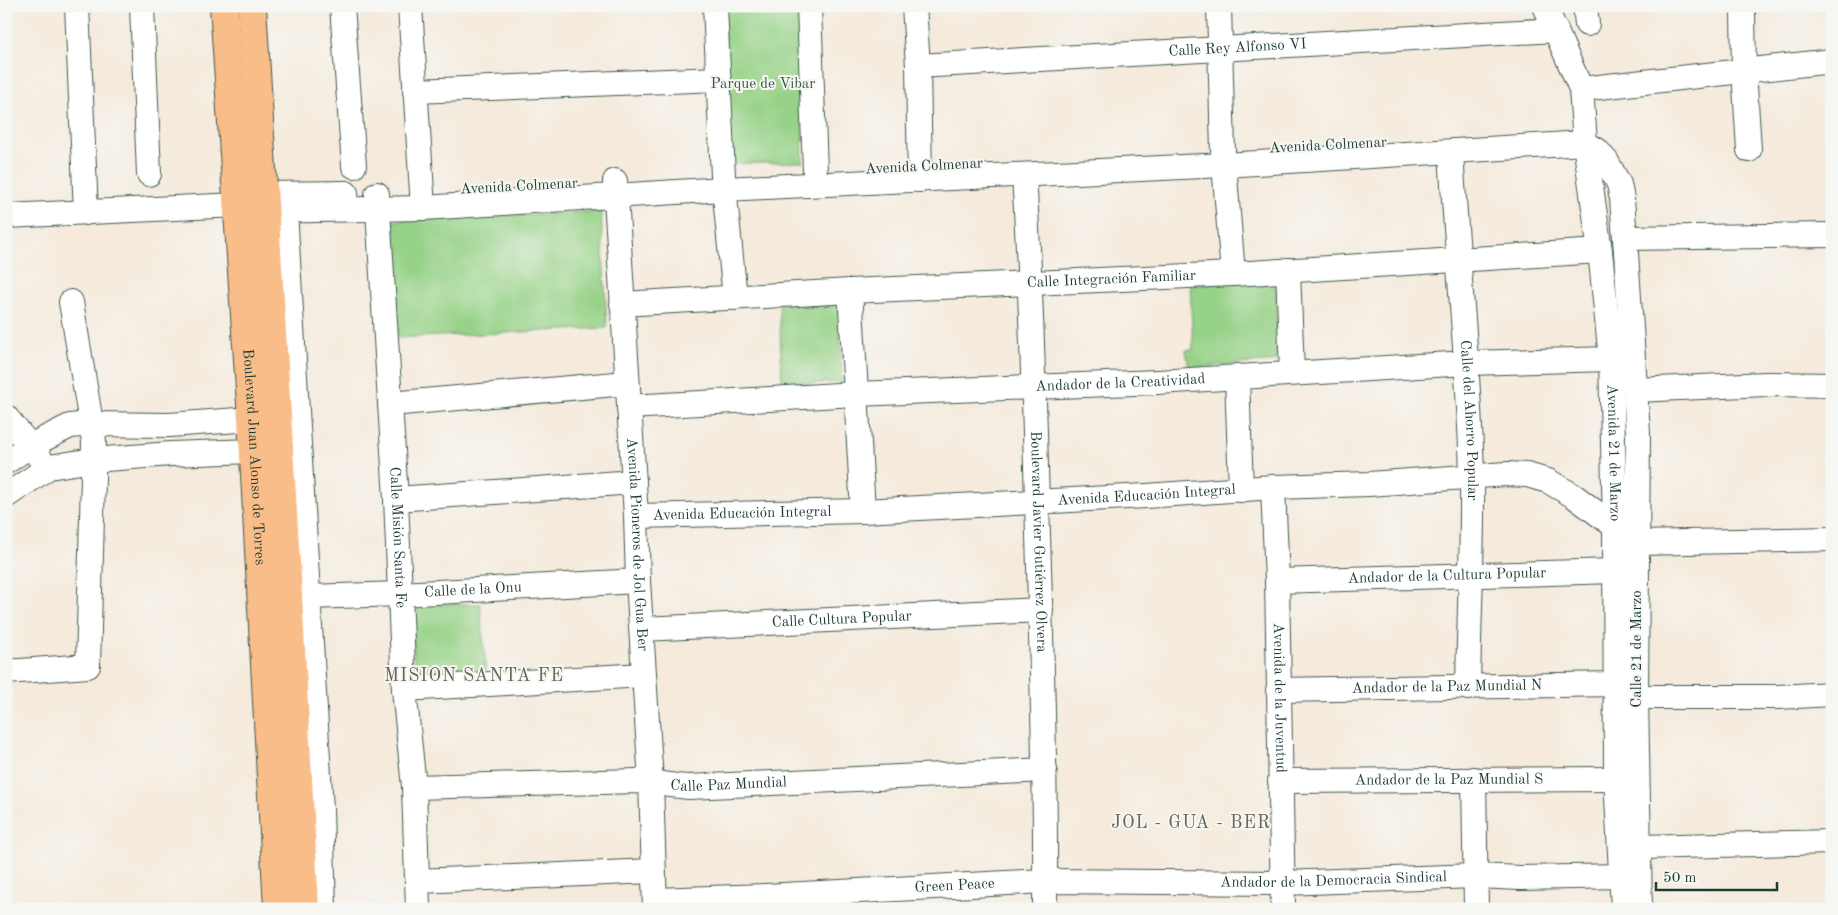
<svg xmlns="http://www.w3.org/2000/svg" width="1838" height="915" font-family="'Old Standard TT',serif">
  <style>
    .park { fill: #96d287; stroke: #5a885e }
    .lines { fill: none; stroke-linecap: round; stroke-linejoin: round }
    .minor-casing { stroke: #3f574d; stroke-width: 26 }
    .major-casing { stroke: #3f574d; stroke-width: 30 }
    .minor { stroke: #fff; stroke-width: 24 }
    .major { stroke: #f8bd88; stroke-width: 28 }
    .labels { text-anchor: middle; dominant-baseline: central; stroke-width: 4; stroke-linejoin: round; paint-order: stroke }
    .street-label { font-size: 15px; fill: #1f3d34; stroke: #f6f6f2 }
    .park-label { font-size: 15px; fill: #375b45; stroke: #f6f6f2 }
    .quarter-label { font-size: 18px; letter-spacing: 1px; fill: #6a6454; stroke: #f6f6f2 }
  </style>
  <rect width="100%" height="100%" fill="#f6f6f2"/>
  <filter id="ink" filterUnits="userSpaceOnUse"><feTurbulence type="fractalNoise" baseFrequency=".02" numOctaves="2"/><feDisplacementMap in="SourceGraphic" scale="10" xChannelSelector="R" yChannelSelector="G"/><feConvolveMatrix kernelMatrix="1 2 1 2 8 2 1 2 1" color-interpolation-filters="sRGB"/></filter>
  <filter id="wash" filterUnits="userSpaceOnUse"><feTurbulence type="fractalNoise" baseFrequency=".0096" numOctaves="4" result="noise"/><feDisplacementMap in="SourceGraphic" scale="20" xChannelSelector="R" yChannelSelector="G"/><feGaussianBlur stdDeviation="1.12" result="paint"/><feColorMatrix in="noise" values="0 0 0 0 0 0 0 0 0 0 0 0 0 0 0 0 0 1.4 0 .05"/><feComposite in="paint" operator="in"/></filter>
  <g filter="url(#wash)">
    <rect width="100%" height="100%" fill="#f5eadc"/>
    <path class="park" d="M724,6H800L803,162L727,164Z
      M601,211L607,328L398,338L392,221Z
      M1277,279V361L1189,368L1186,350H1193L1190,285Z
      M839,301L842,382L782,385L779,304Z
      M411,604H480L486,671L415,675Z"/>
  </g>
  <g filter="url(#ink)">
    <g class="lines">
      <g class="minor-casing">
        <g id="minor">
          <path d="M77,6L86,213"/>
          <path d="M142,6L149,174"/>
          <path d="M342,6L354,166"/>
          <path d="M410,6L423,208"/>
          <path d="M715,6L723,176L735,298"/>
          <path d="M809,6L815,172"/>
          <path d="M914,6L918,66L920,180"/>
          <path d="M1219,6L1223,152L1233,274"/>
          <path id="s1" d="M1545,6L1581,89L1585,143L1600,251L1611,359L1615,527L1616,779L1623,909"/>
          <path d="M1585,6L1587,24"/>
          <path d="M1743,11L1744,70L1749,150"/>
          <path id="s2" d="M918,66L1556,30"/>
          <path d="M1581,89L1832,61"/>
          <path d="M415,91L719,79"/>
          <path id="s3" d="M1451,152C1457,260 1469,367 1472,475C1473,545 1469,617 1468,688"/>
          <path id="s4" d="M1024,176C1031,284 1034,392 1037,501C1041,637 1046,773 1045,909"/>
          <path id="s5" d="M615,181L636,516L638,581L651,782L655,909"/>
          <path d="M263,194L346,193"/>
          <path id="s6" d="M377,194L396,499L404,689L414,787L418,909"/>
          <path d="M264,211L423,208L724,189L1224,165L1585,143L1597,150L1607,162L1619,184L1622,199L1625,238L1638,433L1636,697L1640,909"/>
          <path d="M285,211L321,809L324,909"/>
          <path d="M6,216L238,205"/>
          <path d="M1625,238L1832,235"/>
          <path d="M1288,270L1292,373"/>
          <path d="M850,291L863,511"/>
          <path id="s7" d="M622,304L850,291L1233,274L1600,251"/>
          <path d="M1237,376L1241,490"/>
          <path d="M1636,390L1766,384L1832,385"/>
          <path d="M390,404L627,383"/>
          <path id="s8" d="M629,407L856,394L1158,382L1467,363L1611,359"/>
          <path d="M6,417L40,458"/>
          <path d="M6,462L30,446L70,426L91,424L169,425L252,419"/>
          <path id="s9" d="M1273,487L1277,581L1283,909"/>
          <path d="M6,496L49,467L93,460L171,454L253,451"/>
          <path d="M396,499L634,482"/>
          <path id="s10" d="M636,516L863,511L1146,496L1273,487L1369,484L1506,474L1527,475L1548,481L1574,496L1637,543L1832,539"/>
          <path id="s11" d="M1277,581L1615,571"/>
          <path id="s12" d="M308,597L400,594L638,581"/>
          <path id="s13" d="M642,629L1041,610"/>
          <path d="M6,672L88,666L94,441L71,302"/>
          <path d="M404,689L644,675"/>
          <path id="s14" d="M1278,690L1615,684"/>
          <path d="M1636,697H1777L1832,694"/>
          <path d="M1474,779L1476,909"/>
          <path id="s15" d="M1280,781L1616,779"/>
          <path id="s16" d="M414,787L637,781C655,782 671,786 689,787L1045,770"/>
          <path d="M1640,847L1832,842"/>
          <path d="M417,881L653,871"/>
          <path id="s17" d="M655,900L765,896L1045,881L1282,883L1476,876L1521,878L1622,876"/>
        </g>
      </g>
      <g class="major-casing">
        <g id="major">
          <path id="s18" d="M224,6L252,419L278,909"/>
          <path d="M252,6L288,595L305,909"/>
        </g>
      </g>
      <use href="#minor" class="minor"/>
      <use href="#major" class="major"/>
    </g>
  </g>
  <g class="labels">
    <g class="street-label">
      <text stroke="none"><textPath href="#s2" startOffset="320">Calle Rey Alfonso VI</textPath></text>
      <text transform="translate(1328 146) rotate(-3)">Avenida Colmenar</text>
      <text transform="translate(924 167) rotate(-3)">Avenida Colmenar</text>
      <text transform="translate(519 187) rotate(-3)">Avenida Colmenar</text>
      <text stroke="none"><textPath href="#s7" startOffset="490">Calle Integración Familiar</textPath></text>
      <text stroke="none"><textPath href="#s8" startOffset="492">Andador de la Creatividad</textPath></text>
      <text stroke="none"><textPath href="#s3" startOffset="269">Calle del Ahorro Popular</textPath></text>
      <text stroke="none"><textPath href="#s1" startOffset="456">Avenida 21 de Marzo</textPath></text>
      <text stroke="none"><textPath href="#s18" startOffset="452">Boulevard Juan Alonso de Torres</textPath></text>
      <text stroke="none"><textPath href="#s10" startOffset="511">Avenida Educación Integral</textPath></text>
      <text stroke="none"><textPath href="#s10" startOffset="106">Avenida Educación Integral</textPath></text>
      <text stroke="none"><textPath href="#s6" startOffset="344">Calle Misión Santa Fe</textPath></text>
      <text stroke="none"><textPath href="#s4" startOffset="366">Boulevard Javier Gutiérrez Olvera</textPath></text>
      <text stroke="none"><textPath href="#s5" startOffset="364">Avenida Pioneros de Jol Gua Ber</textPath></text>
      <text stroke="none"><textPath href="#s11" startOffset="170">Andador de la Cultura Popular</textPath></text>
      <text stroke="none"><textPath href="#s12" startOffset="165">Calle de la Onu</textPath></text>
      <text stroke="none"><textPath href="#s13" startOffset="200">Calle Cultura Popular</textPath></text>
      <text transform="translate(1637 649) rotate(-90)">Calle 21 de Marzo</text>
      <text stroke="none"><textPath href="#s14" startOffset="169">Andador de la Paz Mundial N</textPath></text>
      <text stroke="none"><textPath href="#s9" startOffset="211">Avenida de la Juventud</textPath></text>
      <text stroke="none"><textPath href="#s15" startOffset="169">Andador de la Paz Mundial S</textPath></text>
      <text stroke="none"><textPath href="#s16" startOffset="315">Calle Paz Mundial</textPath></text>
      <text stroke="none"><textPath href="#s17" startOffset="679">Andador de la Democracia Sindical</textPath></text>
      <text stroke="none"><textPath href="#s17" startOffset="300">Green Peace</textPath></text>
    </g>
    <g class="park-label">
      <text x="763" y="84">Parque de Vibar</text>
    </g>
    <g class="quarter-label">
      <text x="474" y="676">MISION SANTA FE</text>
      <text x="1191" y="823">JOL - GUA - BER</text>
    </g>
  </g>
  <rect width="1838" height="915" fill="none" stroke="#f6f6f2" stroke-width="25"/>
  <path d="M1656 882v8h121v-8" fill="none" stroke="#1f3d34" stroke-width="2.5"/>
  <text x="1663" y="882" font-size="15" fill="#1f3d34" stroke="#f6f6f2" stroke-width="4" paint-order="stroke">50 m</text>
</svg>
